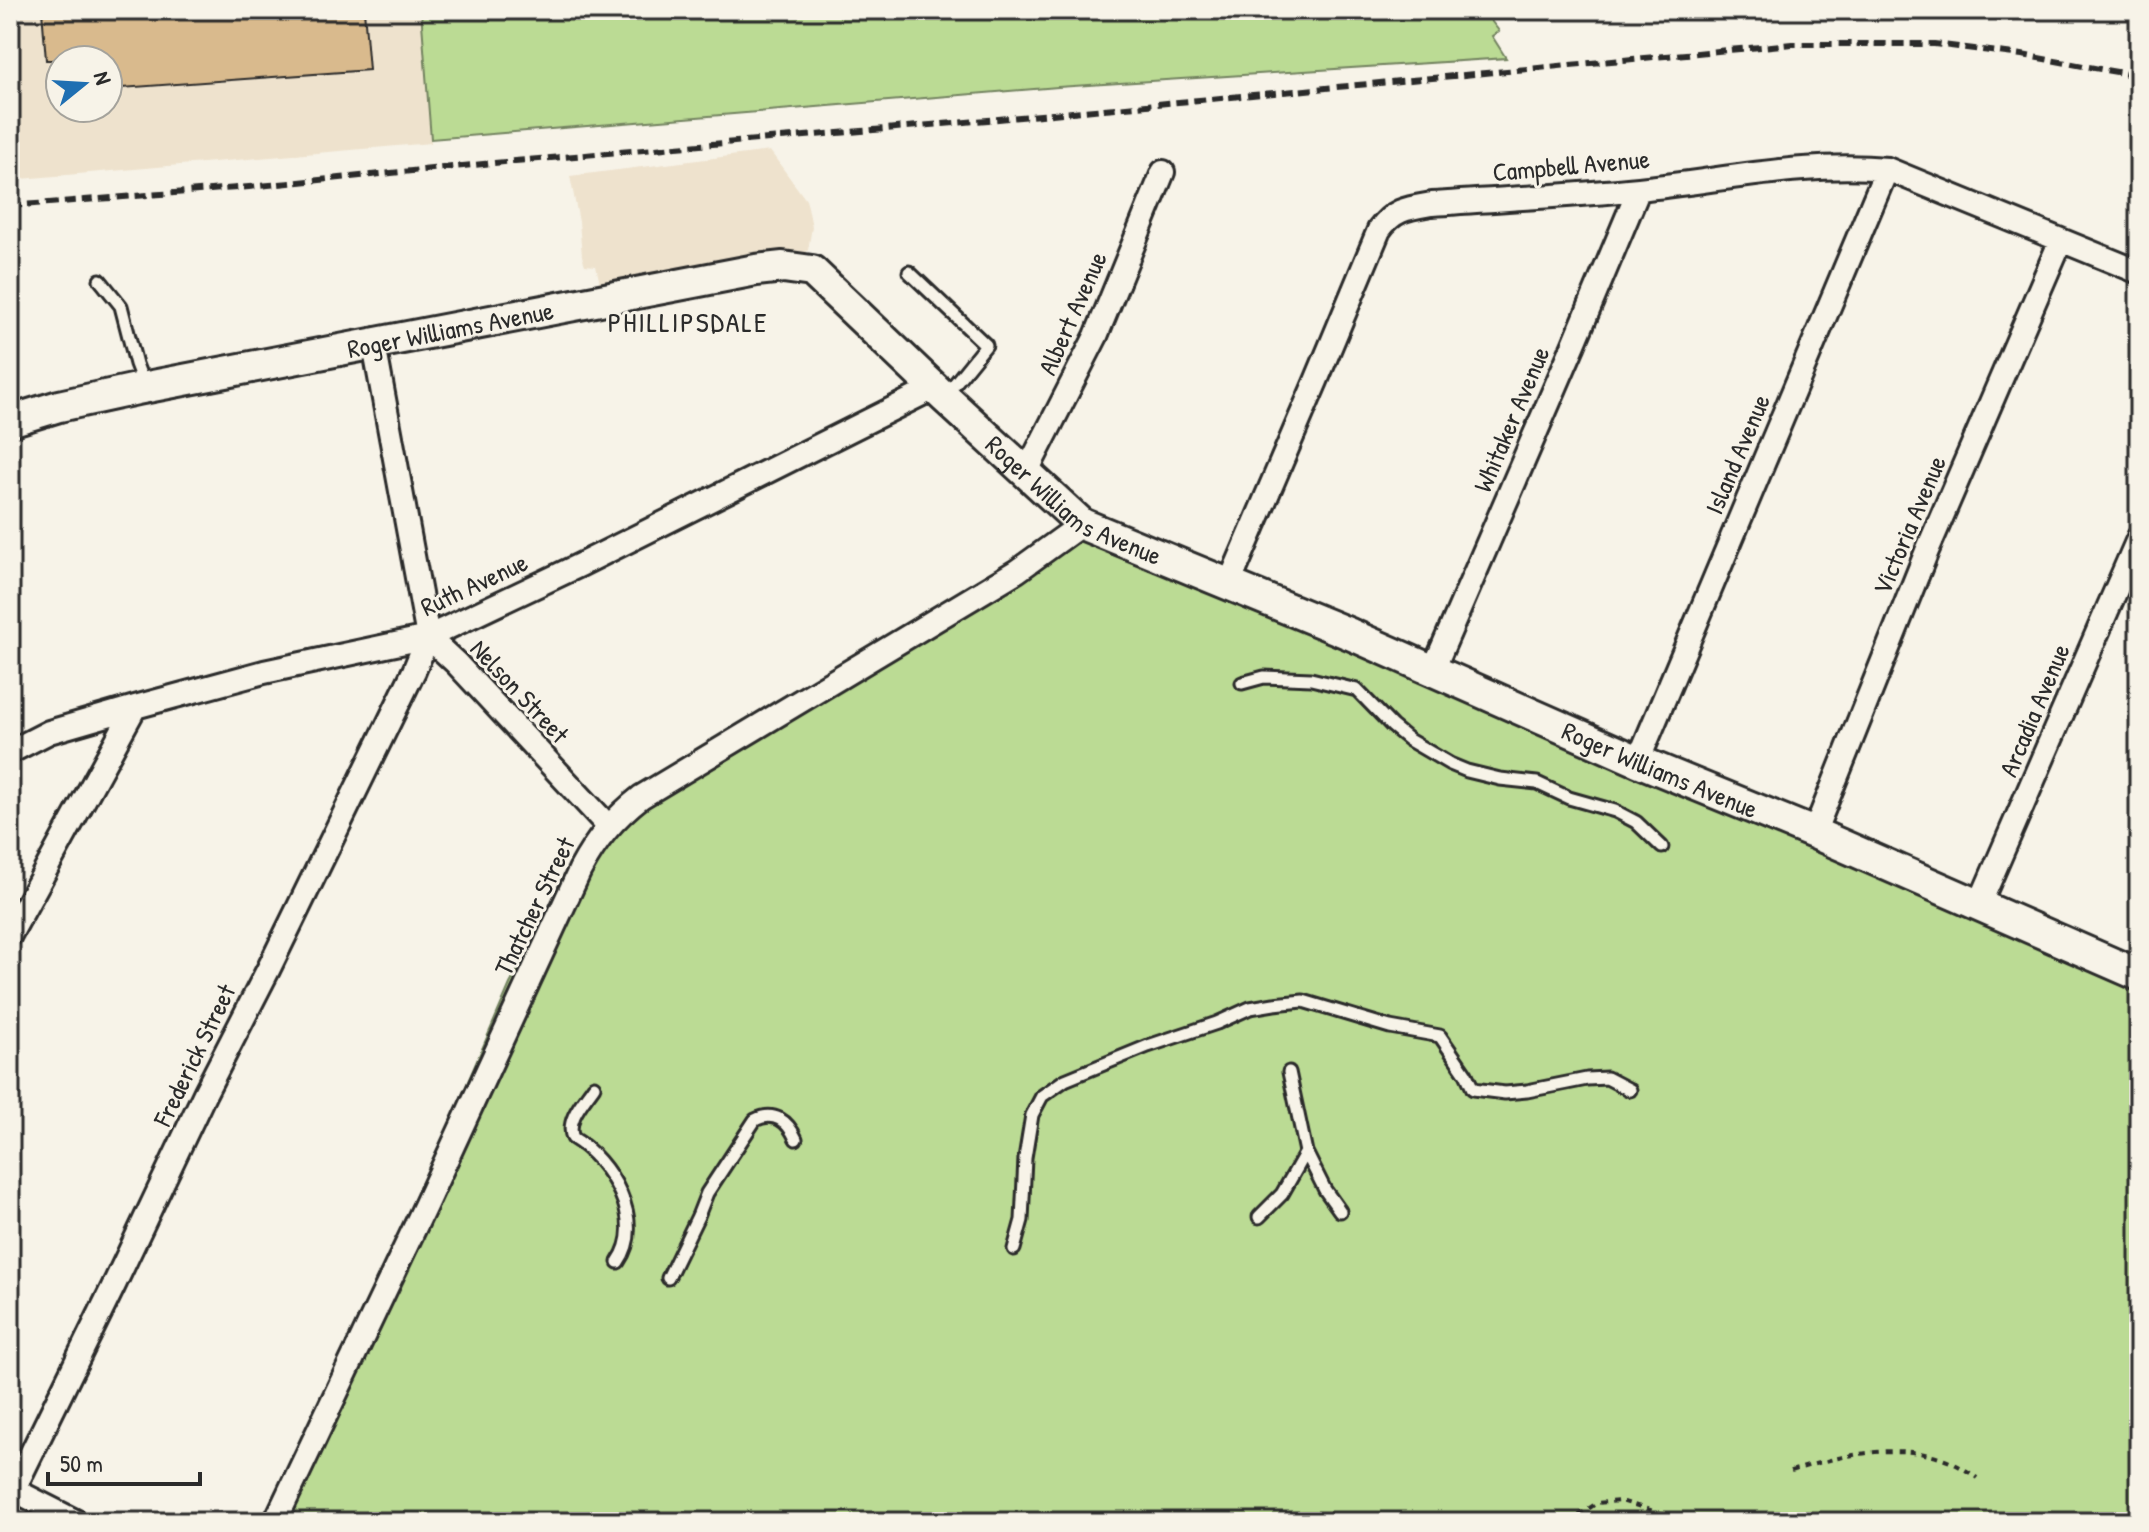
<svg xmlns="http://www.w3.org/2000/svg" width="2149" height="1532" font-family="'Patrick Hand',sans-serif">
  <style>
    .built { fill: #eee2cd; fill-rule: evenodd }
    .green { fill: #bbdb94; stroke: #738360; stroke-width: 2 }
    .building { fill: #d9ba8d; stroke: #2b2b2b; stroke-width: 2 }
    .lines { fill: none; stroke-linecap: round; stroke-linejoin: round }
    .service-casing { stroke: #2b2b2b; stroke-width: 17 }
    .minor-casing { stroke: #2b2b2b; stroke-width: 28 }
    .secondary-casing { stroke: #2b2b2b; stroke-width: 36 }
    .path { stroke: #2b2b2b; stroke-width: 4; stroke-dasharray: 6 6; stroke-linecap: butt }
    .service { stroke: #f7f3e8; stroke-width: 11 }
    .minor { stroke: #f7f3e8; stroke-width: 22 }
    .secondary { stroke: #f7f3e8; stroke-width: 30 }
    .rail { stroke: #2b2b2b; stroke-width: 6; stroke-dasharray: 12 6; stroke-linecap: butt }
    .labels { text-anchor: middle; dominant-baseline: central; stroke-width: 6; stroke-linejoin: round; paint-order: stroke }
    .street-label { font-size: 26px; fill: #2b2b2b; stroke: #f7f3e8 }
    .neighbourhood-label { font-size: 28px; letter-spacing: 2px; fill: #2b2b2b; stroke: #f7f3e8 }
  </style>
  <rect width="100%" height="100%" fill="#f7f3e8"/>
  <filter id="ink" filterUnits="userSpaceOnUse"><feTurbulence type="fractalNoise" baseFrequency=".0125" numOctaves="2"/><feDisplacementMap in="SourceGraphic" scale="16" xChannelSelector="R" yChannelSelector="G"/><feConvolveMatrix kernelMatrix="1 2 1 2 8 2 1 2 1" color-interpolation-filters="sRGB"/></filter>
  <g filter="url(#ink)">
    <path class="built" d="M10,10H421L431,143L10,180ZM60,60H108V108H60Z
      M770,151L806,200L808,207L812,227L808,250L797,263L603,297L596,266L585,265L582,256L579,222L570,176Z"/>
    <path class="green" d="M421,10H1487L1485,13L1499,31L1492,36L1506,58L1058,87L431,139Z
      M1075,527L1643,776L2139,989V1522H268L416,1202L510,984L574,867L600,825Z"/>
    <path class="building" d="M42,10H364L369,70L108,89V60H46Z"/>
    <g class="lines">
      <g class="service-casing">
        <path id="service" d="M909,272L986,345L944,397
          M100,280L121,306L136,364L144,385
          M1242,683L1264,677L1311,679L1357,690L1392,726L1409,740L1450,764L1467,771L1500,779L1537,783L1569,798L1615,811L1636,822L1662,847
          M1289,1072L1306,1152L1325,1190L1340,1211
          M594,1086C584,1101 565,1120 573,1138C610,1160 647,1221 618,1262
          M1259,1217L1282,1194L1306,1152
          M1014,1249L1022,1220L1025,1158L1032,1115L1042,1096L1065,1080L1148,1046L1217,1023L1250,1008L1274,1004L1303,1001L1390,1027L1440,1036L1466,1074L1473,1089L1505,1093L1527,1091L1587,1079L1607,1078L1630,1090
          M668,1278L698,1216L707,1193L755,1120C774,1110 788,1121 796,1139"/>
      </g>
      <g class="minor-casing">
        <path id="minor" d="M374,345L428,637L456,663L608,826
          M1026,473L1096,336L1163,172
          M1229,584L1316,381L1379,230C1394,209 1408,208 1432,204C1501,199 1570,196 1639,189C1721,181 1804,161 1887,169L2139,272
          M1433,670L1574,344L1639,189
          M10,752L49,732L135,707L264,672L428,637L580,565L934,388
          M1638,761L1887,169
          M1814,833L1927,551L2061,240
          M1979,905L2139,537
          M10,935L135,707
          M14,1490L77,1522
          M10,1497L113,1287L205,1093L269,968L414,671L428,637
          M275,1522L425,1206L580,870C596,840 614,818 641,797L1017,571L1082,524"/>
      </g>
      <g class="secondary-casing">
        <g id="secondary">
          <path id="s1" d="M10,421L59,406L137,389L756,270L783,267L812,271L944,397L1082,524L1350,634L1638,761L1814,833L2139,975"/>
        </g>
      </g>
      <path class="path" d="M1791,1471C1853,1452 1921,1435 1977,1478
        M1569,1522L1597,1503L1621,1501L1689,1522"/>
      <use href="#service" class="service"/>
      <use href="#minor" class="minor"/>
      <use href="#secondary" class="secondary"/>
      <path class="rail" d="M10,206L249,187L493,163L988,120L1792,44H1934L2022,55L2139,76"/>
    </g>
  </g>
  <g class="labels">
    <g class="street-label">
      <text transform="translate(1571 165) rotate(-5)">Campbell Avenue</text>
      <text transform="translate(1072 313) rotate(-66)">Albert Avenue</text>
      <text stroke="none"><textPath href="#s1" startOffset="450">Roger Williams Avenue</textPath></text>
      <text transform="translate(1511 419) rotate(-67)">Whitaker Avenue</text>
      <text transform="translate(1737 454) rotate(-67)">Island Avenue</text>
      <text stroke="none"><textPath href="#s1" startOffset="1168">Roger Williams Avenue</textPath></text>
      <text transform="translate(1909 525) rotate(-67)">Victoria Avenue</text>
      <text transform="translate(474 584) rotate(-25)">Ruth Avenue</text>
      <text transform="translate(520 691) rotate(47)">Nelson Street</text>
      <text transform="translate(2034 710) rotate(-67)">Arcadia Avenue</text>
      <text stroke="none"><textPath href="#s1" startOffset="1816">Roger Williams Avenue</textPath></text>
      <text transform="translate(534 906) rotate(-64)">Thatcher Street</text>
      <text transform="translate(194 1055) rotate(-64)">Frederick Street</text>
    </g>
    <g class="neighbourhood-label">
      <text x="688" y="322">PHILLIPSDALE</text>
    </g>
  </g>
  <rect width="2149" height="1532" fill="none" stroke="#f7f3e8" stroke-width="40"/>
  <rect x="20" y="20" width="2109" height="1492" fill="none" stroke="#2b2b2b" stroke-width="3" filter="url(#ink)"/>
  <g transform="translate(84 84) rotate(72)"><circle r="38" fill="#f7f3e8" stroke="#a5a39c" stroke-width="2"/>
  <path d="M0-6L14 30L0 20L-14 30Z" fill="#1f6fb2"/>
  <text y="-12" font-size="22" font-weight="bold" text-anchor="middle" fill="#2b2b2b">N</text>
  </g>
  <path d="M48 1472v12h152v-12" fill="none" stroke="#2b2b2b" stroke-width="4"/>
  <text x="60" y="1472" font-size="24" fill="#2b2b2b" stroke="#f7f3e8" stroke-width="6" paint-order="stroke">50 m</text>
</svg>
